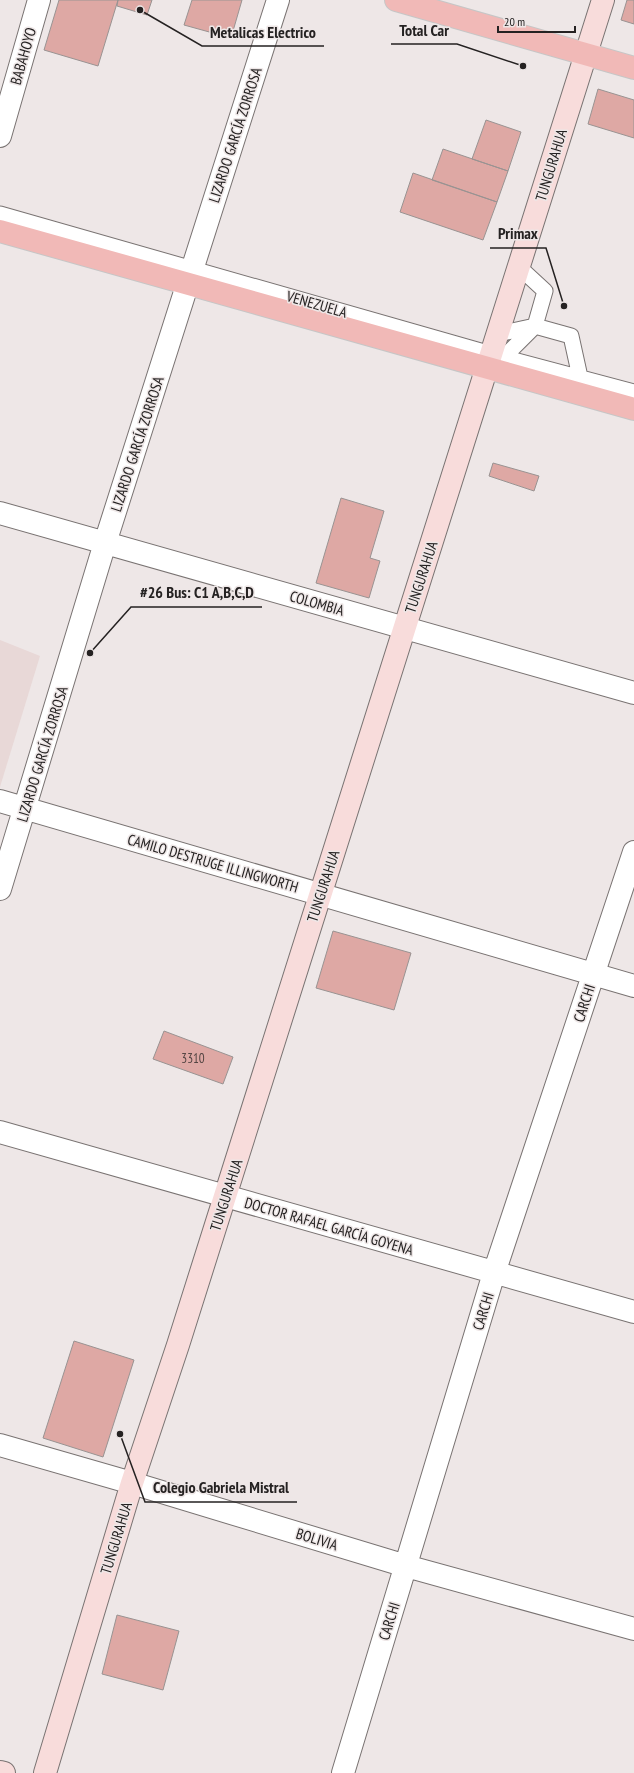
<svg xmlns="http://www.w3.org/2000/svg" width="634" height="1773" font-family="'PT Sans Narrow',sans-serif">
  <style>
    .built { fill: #e8d8d7 }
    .building { fill: #dea8a4; stroke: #999392 }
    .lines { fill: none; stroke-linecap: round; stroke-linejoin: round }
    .lane-casing { stroke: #797372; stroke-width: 17 }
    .street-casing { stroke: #797372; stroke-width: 24 }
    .secondary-casing { stroke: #797372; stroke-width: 24 }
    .primary-casing { stroke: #c6c6c6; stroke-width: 24 }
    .lane { stroke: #fff; stroke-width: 15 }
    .street { stroke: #fff; stroke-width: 22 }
    .secondary { stroke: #f8dcdb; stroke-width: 22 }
    .primary { stroke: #f1b9b7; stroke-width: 22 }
    .labels { text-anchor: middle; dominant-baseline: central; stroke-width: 3; stroke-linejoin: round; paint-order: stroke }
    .number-label { font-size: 13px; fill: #534442 }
    .street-label { font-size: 15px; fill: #252222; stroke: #eee7e7 }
    .leader { fill: none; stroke: #252222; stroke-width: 1.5 }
    .callout-dot { fill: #252222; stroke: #eee7e7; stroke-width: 1.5 }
    .callout-label { font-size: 16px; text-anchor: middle; font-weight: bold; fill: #252222; stroke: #eee7e7; stroke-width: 3; stroke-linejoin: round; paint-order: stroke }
  </style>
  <rect width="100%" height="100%" fill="#eee7e7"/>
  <path class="built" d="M0,640L40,656L0,787Z"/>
  <path class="building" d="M59,0H118L98,66L44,50Z
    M118,0H152L147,15L117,6Z
    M192,0H242L231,38L184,25Z
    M627,0H634V24L621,20Z
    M598,89L634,100V138L588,124Z
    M486,120L521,132L508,171L472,159Z
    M443,149L508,171L497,202L432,180Z
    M413,173L497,202L483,240L400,212Z
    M493,463L539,476L534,491L489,476Z
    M341,498L384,511L370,558L380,561L369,598L316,583Z
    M333,931L411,953L394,1010L316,988Z
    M164,1031L233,1057L223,1084L153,1059Z
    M74,1341L134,1360L103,1457L43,1438Z
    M117,1615L179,1631L163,1690L102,1674Z"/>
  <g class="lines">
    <g class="lane-casing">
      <path id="lane" d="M0,214L491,354L634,392
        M498,334L535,326L545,291L519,267
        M499,362L535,326L571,336L582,386"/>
    </g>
    <g class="street-casing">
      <path id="street" d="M0,136L39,0
        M0,513L634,693
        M0,801L634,986
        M0,889L105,543L278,0
        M0,1132L634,1312
        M0,1445L132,1483L406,1566L634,1629
        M343,1773L494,1273L634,852"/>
    </g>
    <g class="secondary-casing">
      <path id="secondary" d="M0,1772L4,1773
        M45,1773L132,1483L178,1345L603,0"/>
    </g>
    <g class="primary-casing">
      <path id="primary" d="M396,0L634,68
        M0,231L634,409"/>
    </g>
    <use href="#lane" class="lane"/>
    <use href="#street" class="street"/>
    <use href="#secondary" class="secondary"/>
    <use href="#primary" class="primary"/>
  </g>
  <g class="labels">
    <g class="number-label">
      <text x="193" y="1058">3310</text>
    </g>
    <g class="street-label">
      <text transform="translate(23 56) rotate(-74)">BABAHOYO</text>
      <text transform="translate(235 135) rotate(-72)">LIZARDO GARCÍA ZORROSA</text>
      <text transform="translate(551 165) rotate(-73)">TUNGURAHUA</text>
      <text transform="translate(317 304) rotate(16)">VENEZUELA</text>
      <text transform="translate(137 444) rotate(-72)">LIZARDO GARCÍA ZORROSA</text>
      <text transform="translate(421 577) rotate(-72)">TUNGURAHUA</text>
      <text transform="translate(317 603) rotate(16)">COLOMBIA</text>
      <text transform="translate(42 754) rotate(-73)">LIZARDO GARCÍA ZORROSA</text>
      <text transform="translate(213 863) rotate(16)">CAMILO DESTRUGE ILLINGWORTH</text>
      <text transform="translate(323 886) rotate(-72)">TUNGURAHUA</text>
      <text transform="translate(584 1003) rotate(-72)">CARCHI</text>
      <text transform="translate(226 1195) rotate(-72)">TUNGURAHUA</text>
      <text transform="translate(329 1226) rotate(16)">DOCTOR RAFAEL GARCÍA GOYENA</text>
      <text transform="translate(483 1311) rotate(-73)">CARCHI</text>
      <text transform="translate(116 1538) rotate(-73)">TUNGURAHUA</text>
      <text transform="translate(317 1539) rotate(17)">BOLIVIA</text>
      <text transform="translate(389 1621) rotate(-73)">CARCHI</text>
    </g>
  </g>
  <path class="leader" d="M523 66L457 44H391M140 10L202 46H324M564 306L546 248H490M90 653L131 607H262M120 1434L145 1502H297"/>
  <g class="callout-dot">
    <circle cx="523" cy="66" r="4"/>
    <circle cx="140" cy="10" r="4"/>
    <circle cx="564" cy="306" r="4"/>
    <circle cx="90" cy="653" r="4"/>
    <circle cx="120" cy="1434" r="4"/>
  </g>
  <g class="callout-label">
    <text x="424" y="36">Total Car</text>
    <text x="263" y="38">Metalicas Electrico</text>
    <text x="518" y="239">Primax</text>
    <text x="197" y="598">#26 Bus: C1 A,B,C,D</text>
    <text x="221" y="1493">Colegio Gabriela Mistral</text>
  </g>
  <path d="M498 26v6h77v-6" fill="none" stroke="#252222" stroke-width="2"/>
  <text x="504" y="26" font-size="12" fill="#252222" stroke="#eee7e7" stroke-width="3" paint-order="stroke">20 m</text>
</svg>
